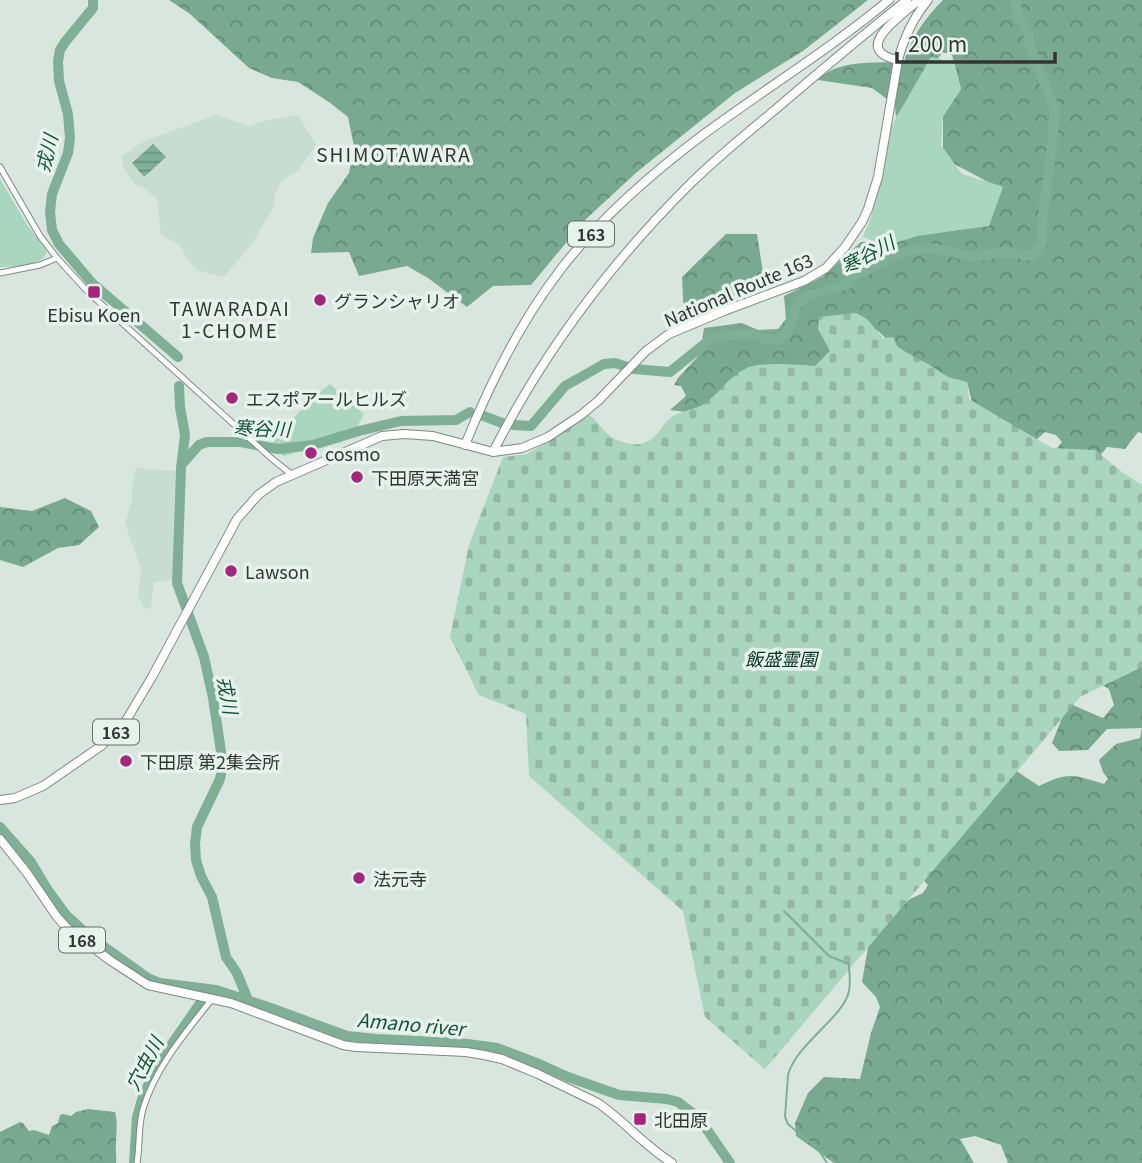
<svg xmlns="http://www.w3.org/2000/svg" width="1142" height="1163" font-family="Georgia,'Noto Sans JP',serif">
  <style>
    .built { fill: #c8ddd2 }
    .forest { fill: url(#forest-crowns) }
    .cemetery { fill: url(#cemetery-stones) }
    .park { fill: #aad5bf }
    .water { fill: url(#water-rules) }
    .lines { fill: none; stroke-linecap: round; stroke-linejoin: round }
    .stream { stroke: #7faf97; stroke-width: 2 }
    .river { stroke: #7faf97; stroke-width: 10 }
    .minor-casing { stroke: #7c8982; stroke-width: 7 }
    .highway-casing { stroke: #7c8982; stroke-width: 10 }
    .minor { stroke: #fff; stroke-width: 5 }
    .highway { stroke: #fff; stroke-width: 8 }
    .poi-dot { fill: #a2277d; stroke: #e6f3ec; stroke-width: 2.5 }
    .labels { text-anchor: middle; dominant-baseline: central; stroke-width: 7; stroke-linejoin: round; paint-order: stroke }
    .shield { fill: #e6f3ec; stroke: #676f6a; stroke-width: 2 }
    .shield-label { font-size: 16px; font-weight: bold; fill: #313633 }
    .street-label { font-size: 18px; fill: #313633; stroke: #e6f3ec }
    .poi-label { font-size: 18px; fill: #313633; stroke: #e6f3ec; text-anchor: start }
    .park-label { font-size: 18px; font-style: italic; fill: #073221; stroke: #e6f3ec }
    .water-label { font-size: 19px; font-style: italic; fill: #155139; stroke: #e6f3ec }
    .neighbourhood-label { font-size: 19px; letter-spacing: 2px; fill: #313633; stroke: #e6f3ec }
  </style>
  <defs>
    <pattern id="forest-crowns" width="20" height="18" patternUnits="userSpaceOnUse" patternTransform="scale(1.75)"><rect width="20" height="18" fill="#79a991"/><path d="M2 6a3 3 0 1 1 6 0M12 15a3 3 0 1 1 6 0" fill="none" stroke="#648a77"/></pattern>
    <pattern id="cemetery-stones" width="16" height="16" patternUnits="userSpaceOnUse" patternTransform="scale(1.75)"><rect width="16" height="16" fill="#aad5bf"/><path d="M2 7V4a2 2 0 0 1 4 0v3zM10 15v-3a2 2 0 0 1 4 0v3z" fill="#93b7a5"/></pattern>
    <pattern id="water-rules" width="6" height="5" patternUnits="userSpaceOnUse" patternTransform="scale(1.75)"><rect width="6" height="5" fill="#7faf97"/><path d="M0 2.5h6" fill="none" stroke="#698f7c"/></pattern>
  </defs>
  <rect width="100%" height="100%" fill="#d8e6df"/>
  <path class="built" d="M216,115L249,126L264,121L298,115L316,145L298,171L282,180L275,194V205L251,245L224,277L196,270L187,258L180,245L161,235L157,199L145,189L135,185L123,166L122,156L144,141Z
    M136,468L175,471L172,580L154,582L151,607L145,609L138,596L141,569L125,523L132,499V486Z"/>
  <path class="forest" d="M169,0H868L803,51L735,93L637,172L586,219L531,285L493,286L467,307L428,278L407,266L359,276L349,252L311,253L313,238L328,203L349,173L354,146L348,117L329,102L298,82L272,78L249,68L190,14Z
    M943,0H1142V433L1138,432L1125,449L1107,447L1095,462L1049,458L1062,442L1056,435L1045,432L1027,448L974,410L967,382L950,381L890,342L878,331L833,347L829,357L814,369L686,412L670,410L686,396L681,386L674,385L678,378L700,354L704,328L742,323L758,330L778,329L786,319L784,296L822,277L861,242L890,245L1003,187L988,182L943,158V116L961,89L952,55L942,52L930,72L896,117L895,105L872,88L818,80C836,59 879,63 904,62C911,38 925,18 943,0Z
    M726,234H757L764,279L751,295L684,319L682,277Z
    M65,498L91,511L99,527L79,545L58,548L23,567L0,560V507L32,511Z
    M1142,635V1163H1008L1001,1145L975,1136L960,1139L974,1163H834L796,1136L795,1123L808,1093L824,1077L860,1079L871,1033L880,1007L876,997L862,982L871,930L910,899L923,893L928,885L918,874L976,744L1039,786C1069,771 1074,775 1104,784L1108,779L1103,772L1099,760L1116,744L1140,738L1142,728L1107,729L1088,750L1059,751L1052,743L1068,703L1103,718L1114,705L1109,689L1083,674Z
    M88,1109L115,1112C118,1123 116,1133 116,1144C115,1150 117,1156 116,1163H0V1132L20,1122L23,1123L29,1131L34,1130L49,1135L52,1126L58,1123L60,1115L63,1114L71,1116L76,1112Z"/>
  <path class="cemetery" d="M856,313L867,319L883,338L893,337L898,348L928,364L948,377L967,382L969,399L1052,448L1095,450L1122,472L1142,485V667L1080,697L765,1069L705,1017L683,911L529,776L526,714L479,695L450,637L469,545L503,457L527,454L589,415L592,417C599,424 607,435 615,439C629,446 645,447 655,436C662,429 665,421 673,416C683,410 695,410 704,404C719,394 728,377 745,369C759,361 798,365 815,366L830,351L818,329L819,317Z"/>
  <path class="park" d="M931,57L953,62L961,89L943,116L941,145L962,174L1003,187L989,226L917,236L886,246L863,237L871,218L881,180L892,125Z
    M0,179L26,223L47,252C41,267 14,267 0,267Z
    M330,384L364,414L353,434L340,443L322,445L284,456L274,450L271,445C289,422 307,402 330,384Z"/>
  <path class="water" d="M153,144L166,157L144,177L132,163Z"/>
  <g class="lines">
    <path class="stream" d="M784,911L829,956L849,964C849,973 851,982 849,991C844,1017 796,1044 788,1075L785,1117L788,1124L796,1131L818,1149L827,1163"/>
    <path class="river" d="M93,0V8L65,42L60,50L58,61L59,81L68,114L70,138L68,153L52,194L50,212L52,230L59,244L92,283L178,357
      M179,386L180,407L185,435L181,468L177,583L204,657L213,698L223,765L220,779L197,827L195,844L196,860L201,876L212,897L226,957L237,973L248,1000
      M481,415L502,423
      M513,425L531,426L565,386L604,364L615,363L634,369L670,372L712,338L733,335H753L763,338L776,340L784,336L792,323L795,309L800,300L808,295L847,285L850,278L890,258L911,250L927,248L948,251L971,257L1007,252L1032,256L1042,243V225L1050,162L1055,110L1030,46L1028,32L1019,18L1016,8V0
      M183,463L199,445L207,442H240L278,449L313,445L359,431L401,421L456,420L470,412
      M0,827L31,862L47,889L66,915L89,936L148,978L160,983L216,990L268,1007L347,1036L376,1039L460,1043L497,1048L539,1064L568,1077L619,1095L667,1099L678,1102L699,1118L730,1163
      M134,1163L137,1117L143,1096L160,1061L208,992"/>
    <g class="minor-casing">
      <path id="minor" d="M0,167L40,236L57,258L88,292L271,458L291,474
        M0,273L40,265L57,258
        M137,1163C140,1146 138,1126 143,1109C155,1068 186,1032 212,999"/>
    </g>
    <g class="highway-casing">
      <path id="highway" d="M898,60C849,50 902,15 919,0
        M465,445C490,383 520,322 561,269C601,217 652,173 704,134C765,89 830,49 889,0
        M493,452C543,353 609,265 688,186C715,159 746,134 776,109C819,72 863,35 907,0
        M0,800L15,798L43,786L101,746L124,724L152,677L237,519L258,495L276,482L382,436L404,434L433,436L493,452L522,448L548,437L581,415L598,401L646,351L669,334L724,311L804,281L826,268L845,247L862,222L868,209L878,177L898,60C904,37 913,18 928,0
        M0,839L27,873L57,917L67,928L111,961L148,985L231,1003L343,1045L356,1047L466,1052L484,1055L502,1059L538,1074L598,1103C624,1121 645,1146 672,1163"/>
    </g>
    <use href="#minor" class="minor"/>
    <use href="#highway" class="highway"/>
  </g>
  <g class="poi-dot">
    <rect x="87" y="285" width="14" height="14" rx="3.5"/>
    <circle cx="320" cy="300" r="7"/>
    <circle cx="232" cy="398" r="7"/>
    <circle cx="311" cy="453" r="7"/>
    <circle cx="357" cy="477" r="7"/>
    <circle cx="231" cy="571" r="7"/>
    <circle cx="126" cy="761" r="7"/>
    <circle cx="359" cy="878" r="7"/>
    <rect x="633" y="1112" width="14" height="14" rx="3.5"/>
  </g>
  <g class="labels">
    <g class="shield">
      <rect x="568" y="221.5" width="46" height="25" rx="5"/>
      <rect x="93" y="719.5" width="46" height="25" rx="5"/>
      <rect x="59" y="927.5" width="46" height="25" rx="5"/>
    </g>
    <g class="shield-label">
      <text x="591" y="234">163</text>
      <text x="116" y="732">163</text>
      <text x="82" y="940">168</text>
    </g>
    <g class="street-label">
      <text transform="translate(738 289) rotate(-23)">National Route 163</text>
    </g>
    <g class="poi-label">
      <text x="334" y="300">グランシャリオ</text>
      <text x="94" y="314" text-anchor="middle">Ebisu Koen</text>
      <text x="246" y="398">エスポアールヒルズ</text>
      <text x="325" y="453">cosmo</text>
      <text x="371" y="477">下田原天満宮</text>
      <text x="245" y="571">Lawson</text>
      <text x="140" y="761">下田原 第2集会所</text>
      <text x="373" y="878">法元寺</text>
      <text x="654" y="1119">北田原</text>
    </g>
    <g class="park-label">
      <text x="781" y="658">飯盛霊園</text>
    </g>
    <g class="water-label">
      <text transform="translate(45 153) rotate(-76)">戎川</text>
      <text transform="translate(867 253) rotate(-28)">寒谷川</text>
      <text transform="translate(262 427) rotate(2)">寒谷川</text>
      <text transform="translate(229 695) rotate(80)">戎川</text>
      <text transform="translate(411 1023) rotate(5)">Amano river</text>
      <text transform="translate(143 1063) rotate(-62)">穴虫川</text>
    </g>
    <g class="neighbourhood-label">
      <text x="394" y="153">SHIMOTAWARA</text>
      <text x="230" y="307">TAWARADAI<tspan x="230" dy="22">1-CHOME</tspan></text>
    </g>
  </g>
  <path d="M897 52v10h158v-10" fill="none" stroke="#313633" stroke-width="3.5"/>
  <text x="908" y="52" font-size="21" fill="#313633" stroke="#e6f3ec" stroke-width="5" paint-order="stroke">200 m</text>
</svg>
